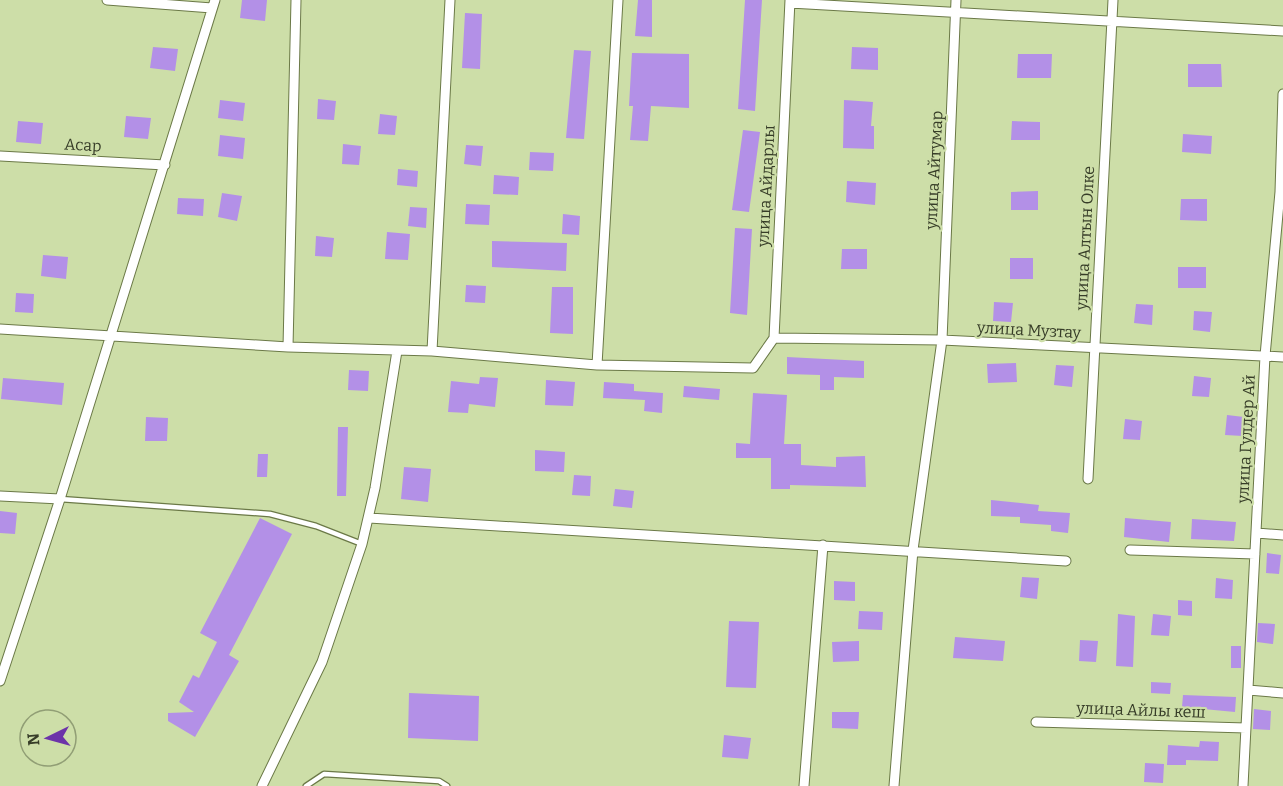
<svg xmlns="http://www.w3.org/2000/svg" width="1283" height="786" font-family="Bitter,serif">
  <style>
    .building { fill: #b390e7 }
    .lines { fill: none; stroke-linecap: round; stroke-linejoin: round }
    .service-casing { stroke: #6b7947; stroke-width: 7 }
    .minor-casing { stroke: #6b7947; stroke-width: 11 }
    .service { stroke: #fff; stroke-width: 4.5 }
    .minor { stroke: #fff; stroke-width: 9 }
    .labels { text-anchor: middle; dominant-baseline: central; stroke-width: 4.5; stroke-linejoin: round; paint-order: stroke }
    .street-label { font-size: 16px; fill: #373d28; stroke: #cddea8 }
  </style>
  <rect width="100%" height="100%" fill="#cddea8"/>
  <path class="building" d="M242,0H267L265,21L240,18Z
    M638,0H652V37L635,36Z
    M745,0H762L755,111L738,109Z
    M465,13L482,14L480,69L462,68Z
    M153,47L178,49L175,71L150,68Z
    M852,47L878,48V70L851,69Z
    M574,50L591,51L584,139L566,138Z
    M632,53L689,54V108L651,106L648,141L630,140L633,106H629Z
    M1018,54H1052L1051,78H1017Z
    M1188,64H1221L1222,87H1188Z
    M318,99L336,101L334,120L317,119Z
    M220,100L245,103L243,121L218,118Z
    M844,100L873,102L871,126H874V149L843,148Z
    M380,114L397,116L395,135L378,134Z
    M126,116L151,118L148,139L124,137Z
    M18,121L43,123L41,144L16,142Z
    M1012,121L1040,122V140H1011Z
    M743,130L760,132L749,212L732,210Z
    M1183,134L1212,136L1211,154L1182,152Z
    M220,135L245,138L243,159L218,156Z
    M343,144L361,146L359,165L342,164Z
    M466,145L483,146L481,166L464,164Z
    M530,152L554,153L553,171L529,170Z
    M398,169L418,171L417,187L397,185Z
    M494,175L519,177L518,195L493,194Z
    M847,181L876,183L875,205L846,202Z
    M1038,191V210H1011V192Z
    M222,193L242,196L237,221L218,217Z
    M178,198L204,199L203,216L177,214Z
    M1181,199H1207V221L1180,220Z
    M466,204L490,205L489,225L465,224Z
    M410,207L427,208L426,228L408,226Z
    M563,214L580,216L579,235L562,234Z
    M735,228L752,229L747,315L730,313Z
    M387,232L410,234L408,260L385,259Z
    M316,236L334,238L332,257L315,256Z
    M492,241L567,243L566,271L492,267Z
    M842,249H867V269H841Z
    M43,255L68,257L66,279L41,276Z
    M1010,258H1033V279H1010Z
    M1178,267H1206V288H1178Z
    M466,285L486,286L485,303L465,302Z
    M552,287H573V334L550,333Z
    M16,293L34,294L33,313L15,312Z
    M994,302L1013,303L1011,322L993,321Z
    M1136,304L1153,305L1152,325L1134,323Z
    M1194,311L1212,312L1210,332L1193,330Z
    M787,357L864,361V378L834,377V390H820V375L787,374Z
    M1016,363L1017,382L988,383L987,364Z
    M1056,365L1074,366L1072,387L1054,385Z
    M349,370L369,371L368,391L348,390Z
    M1194,376L1211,378L1209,397L1192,396Z
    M480,377L498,378L495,407L469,404L468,413L448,412L451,381L479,384Z
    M3,378L64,383L62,405L1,399Z
    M546,380L575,382L573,406L545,405Z
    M604,382L634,384V391L663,393L662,413L644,411L645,400L603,398Z
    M684,386L720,389L719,400L683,397Z
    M753,393L787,395L784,444H801V465L836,467V457L865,456L866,487L790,485V489H771V458H736V443L750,444Z
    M1227,415L1244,417L1243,436L1225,435Z
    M146,417L168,418L167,441H145Z
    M1125,419L1142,421L1140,440L1123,439Z
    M338,427H348L346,496H337Z
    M535,450L565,452L564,472L535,471Z
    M258,454H268L267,477H257Z
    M404,467L431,469L428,502L401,499Z
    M574,475L591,476L590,496L572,495Z
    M615,489L634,491L632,508L613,506Z
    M991,500L1039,505L1038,511L1070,513L1068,533L1051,531V525L1020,523V517L991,516Z
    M0,511L17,513L15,534L0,533Z
    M260,518L292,534L229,655L239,661L195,737L168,721V713L194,712L179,702L193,675L199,678L217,642L200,633Z
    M1125,518L1171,522L1169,542L1124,537Z
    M1192,519L1236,522L1234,541L1191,539Z
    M1267,553L1281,555L1279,574L1266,573Z
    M1022,577L1039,578L1037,599L1020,597Z
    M1216,578L1233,580L1232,599L1215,598Z
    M834,581L855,582V601L834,600Z
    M1178,600L1192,601V616L1178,615Z
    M859,611L883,612L882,630L858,629Z
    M1118,614L1135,616L1133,667L1116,666Z
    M1153,614L1171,616L1169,636L1151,635Z
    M729,621L759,622L756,688L726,687Z
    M1258,623L1275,624L1273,644L1257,642Z
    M955,637L1005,641L1003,661L953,658Z
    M1080,640L1098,641L1096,662L1079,661Z
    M859,641V661L833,662L832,642Z
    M1231,646H1241V668H1231Z
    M1151,682L1171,683L1170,694L1151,693Z
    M409,693L479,696L478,741L408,738Z
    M1183,695L1236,697L1235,712L1182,707Z
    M1254,709L1271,711L1270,730L1253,729Z
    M832,712H859L858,729L832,728Z
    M724,735L751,738L748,759L722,757Z
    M1200,741L1219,742L1218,761L1186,760V765H1167L1168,745L1199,747Z
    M1145,763L1164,764L1163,783L1144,782Z"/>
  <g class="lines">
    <g class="service-casing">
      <path id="service" d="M60,499L270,514L316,526L362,544
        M306,786L324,774L439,781L447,786"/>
    </g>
    <g class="minor-casing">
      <path id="minor" d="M107,0L212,8
        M790,3L1283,31
        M0,156L165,165
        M0,329L288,347L432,351L597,365L753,368L774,338L790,0
        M774,338L942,340L1283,357
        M288,347L296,0
        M432,351L450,0
        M597,365L618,0
        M1088,479L1113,0
        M0,496L60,499
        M369,518L1066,561
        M1257,533L1283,535
        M1130,550L1255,554
        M0,681L60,499L215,0
        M1248,690L1283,693
        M1036,722L1246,728
        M262,786L322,662L362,544L375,488L397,351
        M804,786L823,545
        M894,786L913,550L942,340L956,0
        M1243,786L1265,356L1280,192L1283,94"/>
    </g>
    <use href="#service" class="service"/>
    <use href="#minor" class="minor"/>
  </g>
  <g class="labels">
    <g class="street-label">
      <text transform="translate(83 145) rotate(3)">Асар</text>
      <text transform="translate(934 170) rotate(-87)">улица Айтумар</text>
      <text transform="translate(766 186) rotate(-87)">улица Айдарлы</text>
      <text transform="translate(1085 238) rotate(-87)">улица Алтын Олке</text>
      <text transform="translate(1029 330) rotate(3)">улица Музтау</text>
      <text transform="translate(1246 439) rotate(-87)">улица Гулдер Ай</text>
      <text transform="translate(1141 710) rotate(2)">улица Айлы кеш</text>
    </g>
  </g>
  <g transform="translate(48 738) rotate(265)"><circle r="28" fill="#cddea8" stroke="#919e75" stroke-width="1.5"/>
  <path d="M0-4.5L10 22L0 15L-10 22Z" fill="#6c33a9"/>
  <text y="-9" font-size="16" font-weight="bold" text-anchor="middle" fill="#373d28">N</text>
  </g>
</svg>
